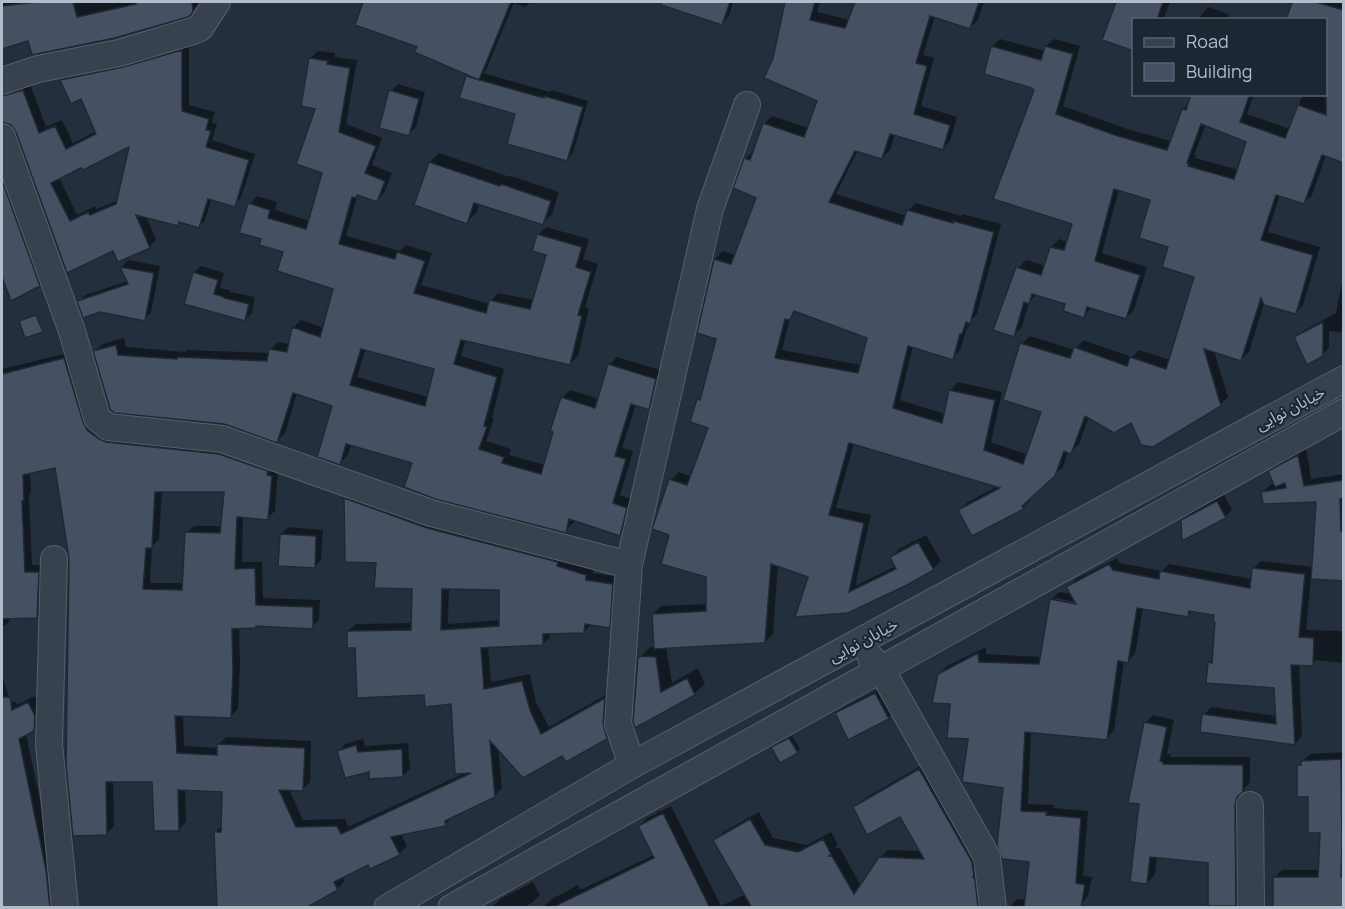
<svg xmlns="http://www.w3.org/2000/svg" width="1345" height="909" font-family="Manrope,'Noto Sans Arabic',sans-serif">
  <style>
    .shadow { fill: #0007; fill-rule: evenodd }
    .building { fill: #455162; stroke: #1f2835; stroke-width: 1.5; fill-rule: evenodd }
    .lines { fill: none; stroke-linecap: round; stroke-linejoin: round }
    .minor-casing { stroke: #565f6c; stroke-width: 28 }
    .minor { stroke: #38414e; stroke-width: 26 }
    .labels { text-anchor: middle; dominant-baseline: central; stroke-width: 4.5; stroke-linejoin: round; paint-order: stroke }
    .street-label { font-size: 16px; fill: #b4bcc9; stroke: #1d2633 }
  </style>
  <rect width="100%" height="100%" fill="#242f3e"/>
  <path class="shadow" d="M2,2H199V3L189,15L30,39L2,47Z
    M364,2H531L525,7L514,3L486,70L483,73L550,92L552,90L588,101L573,153L567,159L517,113L467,77L470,74L419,46L357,24Z
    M674,2H733L729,16L722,23L672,7Z
    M780,2H820L817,12L850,20L856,2H984L978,20L970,28L935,16L923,55L934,58L921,106L957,117L950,141L942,149L895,134L890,150L882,158L858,150L836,194L907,216L908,211L916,203L961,216L962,214L1001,224L977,314L971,320L970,325L967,328L960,350L952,358L913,346L900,400L945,414L951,390L958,382L1002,392L991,442L1028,455L1043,411L1022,344L1030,336L1075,350L1083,340L1132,357L1139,350L1170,360L1196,276L1170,246L1152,199L1119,189L1102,253L1147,267L1134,310L1126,318L1092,307L1084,316L1067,303L1037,294L1029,302L1022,327L1014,335L1018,268L1026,260L1046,266L1051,247L1059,239L1068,242L1074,223L1035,89L992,47L1000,39L1045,51L1046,46L1054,39L1080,46L1063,106L1127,129L1171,141L1183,109L1190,102L1193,94H1254L1247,114L1290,129L1303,94H1326V20H1288L1293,2H1344V29L1326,155L1312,195L1304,203L1280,194L1268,232L1320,247L1303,305L1295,313L1264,303L1249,352L1241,360L1214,351L1228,397L1220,405L1132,421L1089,417L1079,444L1071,452L1068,451L1063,467L1030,497L1031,500L1023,507L960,510L968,502L998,486L854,443L836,508L871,515L855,586L896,566L892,557L899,549L926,535L941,561L933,569L848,611L810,576L778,564L773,634L765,642L666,647L672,683L698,668L705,684L694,694L636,726L639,658L650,647H655L653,614L661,606L707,604V576L671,534V480L679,472L692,477L710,427L699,400L702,397L718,338L715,259L723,251L736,255L758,197L745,159L753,151L764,124L772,116L809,128L819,100L774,58L786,3ZM1206,124L1248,141L1239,170L1195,158L1196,156L1194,155ZM797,311L869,337L861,365L782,350L790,318Z
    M1118,2H1170L1163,20H1134L1104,39Z
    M1208,7L1229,14L1227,20H1199L1201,15Z
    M189,44V105L215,112L212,123L217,124L212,140L255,154L241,198L234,205L212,198L205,220L199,227L181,221L177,225L146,216L156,240L149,247L114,249L68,271L17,131L10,123L2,101V93L30,84L46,127L62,120L73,143L97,131L82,97L62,80L69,74ZM131,144L119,200L97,209L95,206L77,215L59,177Z
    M318,51L335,53L334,57L357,60L346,124L382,138L372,165L392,173L384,193L376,201L358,193L346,236L400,251L406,245L432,253L421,285L490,304L491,301L498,293L534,300L548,254L538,235L546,227L589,239L583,259L598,264L585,307L589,308L578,356L570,364L466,339L461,356L504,369L492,418L494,419L486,441L511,449L509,455L545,465L562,398L570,390L599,399L609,365L617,357L663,371L656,400L649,408L636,404L622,448L633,451L620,495L634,500L628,526L620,534L574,519L573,523L565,531L414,462L351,444L348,455L340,463L334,405L297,393L285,433L277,441L95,351L103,344L124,338L126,347L185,352L187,350L270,353V350L278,342L290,344L293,328L301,320L324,328L335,288L285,251L263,238L250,204L257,196L277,202L275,210L310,221L324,172L310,58ZM366,348L436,368L428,397L357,377Z
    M398,84L425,92L416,127L409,134L391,91Z
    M2,153L47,278L39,285L12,299L2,274Z
    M439,153L510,177L511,176L559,192L552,214L543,223L480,203L476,213L467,222L430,162Z
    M128,260L160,266L151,312L144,319L79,301L86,295L128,281L122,267Z
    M201,266L224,273L220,288L230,290V292L255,297L252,313L245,320L186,303L194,273Z
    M1344,272V333L1329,331V348L1322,355L1296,338L1303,331L1336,313Z
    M72,352L90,414L227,447L278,469L275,511L267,518L243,516L242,562H262L263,598L320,600L319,620L312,627L258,625L256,627H239L240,663L238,709L230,717L183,715L184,746L218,748V745L226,737L311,741L310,782L302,790L289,789L303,820L345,819L348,827L467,772L452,703L426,694L356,646L348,631L356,624L412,623L413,588L377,562L345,499L353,491L593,568V573L619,577L617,619L609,626L592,624L584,632H550V637L543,644L488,646L491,682L530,674L536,702L549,727L611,692L614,730L606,737L563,754L498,748L502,788L494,796L453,817L445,824L401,834L407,846L399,854L369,863L342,876L345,881L337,889L215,832L223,825V791L185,789L186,822L179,829L153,781L113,780L114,826L106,834L70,559L56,466L30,472L31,492L29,495L32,565H45L44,609L37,617H13L6,625H2V369ZM162,491H226L222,526H194L186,533L184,583H150L152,546L159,539ZM449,587L500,588L501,620L448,624Z
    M1306,448L1311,479L1344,474V580L1311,578L1306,630L1344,631V663L1316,660L1313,664H1299L1302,736L1295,744L1204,715L1211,707L1277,716L1276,686L1210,662L1214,658L1215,613L1193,610L1187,616L1143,608L1135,654L1128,661H1124L1114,730L1107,738L1031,731L1028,804L1054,805V808L1088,811L1083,876L1092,877L1088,896L1081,904L1050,908H1009L1017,899L1026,900L1030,860L1004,787L970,737L951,702L939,674L947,666L986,647V654L1041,657L1052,599L1059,592L1072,594L1068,587L1076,579L1117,558L1120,563L1162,571L1169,564L1252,579L1253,569L1261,561L1313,567L1318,500L1263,492L1271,484H1275L1270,472L1278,464ZM1056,598L1083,604V607L1056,601Z
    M1224,495L1232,510L1225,517L1183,520L1190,513Z
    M288,527L323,530L321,560L314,567L281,534Z
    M2,675L11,703L15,701L17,705L35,696L42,708L41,722L33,730L26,734L53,862L60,908H2Z
    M883,687L895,711L888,718L837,714L844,707Z
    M1153,715L1174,720L1167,754H1170V757H1250V782L1245,788L1242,796L1243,897L1235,905L1210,861L1157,856L1155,875L1147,883L1140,803L1145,723Z
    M792,736L800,749L797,752L776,745Z
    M363,739L365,746L408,743L410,769L403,776L370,770L339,751L345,744Z
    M1344,752V908L1274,878L1282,870H1319L1321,832L1298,766L1310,754Z
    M927,762L980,854L988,908H545L544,906L552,899L578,885L580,890L654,855L640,826L647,818L671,806L721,906L746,894L715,840L723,832L759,812L773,838L807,845L831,832L838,845L835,848H840L861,886L880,858L888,850L922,851L901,815L854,808L862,800Z
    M533,882L540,895L533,902L523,908H493V906L500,899Z"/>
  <path class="building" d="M36,2H73L77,17L136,4L135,2H192L193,12L188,17L115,38L32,55L28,41L2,49V6Z
    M363,2H511L479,80L414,52L417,47L355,25Z
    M661,2H730L722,25L661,5Z
    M785,2H815L810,20L845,28L855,2H979L970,29L930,16L916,63L927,66L914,114L950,125L943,150L890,134L882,159L855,151L829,202L902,225L907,210L953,223V221L994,232L970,324L966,322L962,334H960L953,360L908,346L893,408L942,423L949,390L995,400L984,450L1023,464L1041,412L1003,400L1020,343L1070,358L1074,347L1127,366L1130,357L1166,369L1194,277L1162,267L1168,247L1139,238L1150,200L1114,189L1095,261L1140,275L1126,319L1087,307L1084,318L1063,311L1065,304L1032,294L1029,304L1024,302L1014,337L993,330L1016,267L1041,275L1050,247L1064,250L1072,224L993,199L1034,90L1032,89V88L984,74L991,46L1041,60L1045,46L1073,54L1056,114L1118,136L1167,150L1182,109L1186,110L1191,94H1250L1240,122L1285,138L1298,105L1326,115V20H1286L1292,2H1315L1344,10V163L1322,155L1304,204L1276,195L1261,240L1313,255L1296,314L1264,305L1261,298L1241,361L1204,349L1221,406L1153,447L1141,445L1131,423L1114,433L1085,416L1071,454L1064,451L1055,476L1022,506L1024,509L972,536L958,510L1000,488L849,443L829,515L864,523L849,592L896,569L890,557L918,542L934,570L905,586L848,613L795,617L808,577L771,564L765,643L654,649L652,614L706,611V577L661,564L669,535L652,529L669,479L687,485L708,428L690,422L697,399L700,400L716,339L697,333L714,259L731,264L756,198L733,188L744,158L750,160L763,123L804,137L817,101L764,78L773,58ZM1201,124L1246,142L1234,179L1188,166L1189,164L1187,163ZM794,311L867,338L858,373L775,358L785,319L790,320Z
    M1116,2H1163L1157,20H1134V51L1102,40Z
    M182,50V111L209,119L206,130L211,131L206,147L249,160L235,207L208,199L199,228L179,222L178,226L136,215L150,248L118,262L113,251L67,273L16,132L11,125L2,122V96L23,90L39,133L55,126L66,149L96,134L81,99L71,104L60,80L123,67ZM129,147L116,204L90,215L88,212L70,221L51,183L81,168L83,170Z
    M309,58L328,61L327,64L350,68L339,132L376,146L365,173L385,181L377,202L357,195L356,198L352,197L339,244L395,259L397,252L425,261L414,293L486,313L489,300L530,309L546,255L532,251L537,234L582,247L576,267L591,272L578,315L582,316L570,365L461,340L454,364L497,377L484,426L487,427L479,449L504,457L502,463L541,474L553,432L550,431L561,397L595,408L608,364L656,379L649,410L631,404L615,456L626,459L613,503L627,508L620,536L569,519L566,533L435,499L404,487L412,463L346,444L340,465L317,457L332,406L293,393L277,443L224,424L114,413L110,409L93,351L116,345L118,355L177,359L178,357L267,361L269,349L287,352L292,327L320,337L333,289L277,271L283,252L259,245L261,239L239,233L248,203L270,210L268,218L306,229L322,173L296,164L315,109L301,106ZM361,349L434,369L425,406L350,385Z
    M466,76L544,98V96L583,107L567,161L507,144L515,114L459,98Z
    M389,90L419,99L409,136L379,128Z
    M429,162L500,186L501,184L551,201L543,225L474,203L467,224L414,205Z
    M2,180L40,286L11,301L2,277Z
    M120,267L154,273L145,321L100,312L83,318L77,301L128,284Z
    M193,272L218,280L214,294L224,297V298L249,304L245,321L184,304Z
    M36,315L43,332L25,338L19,321Z
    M1323,322V356L1307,365L1294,337Z
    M64,358L83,422L87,430L99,439L106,442L219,454L268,471L267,475L272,476L268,520L237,517L235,569L255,568L256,605L313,607V629L256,626V628L232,629L233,671L231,718L175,716L177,753L217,755V744L305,748L303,791L279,790L296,827L337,826L341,834L471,773L455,774L451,704L425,707L424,695L357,698L355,648H347V631L411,630L412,589L374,588L376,563L345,562L344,498L427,528L558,562L557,566L586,575V580L613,584L610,628L585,624L584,633L543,634V645L481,648L484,689L522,681L530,710L541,734L605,698L603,723L607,739L566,762L562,756L523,778L490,741L495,797L445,821L446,826L391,837L400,855L370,869L368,865L334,882L338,890L306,908H217L214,832H221L222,792L178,790L179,831H154L152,782H106L107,835L73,836L66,765L69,559L55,468L23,475L24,501H22L25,572H39L37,618L2,619V374ZM155,492H224L220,533L185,532L182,590L143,589L146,548H152ZM442,589L499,590V626L441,630Z
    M1298,455L1304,486L1344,480V498L1340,499L1341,531L1344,532V581L1311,579L1316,502L1263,504L1261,492L1286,488L1285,483L1275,487L1268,471Z
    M1217,501L1226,518L1182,541L1181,520Z
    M280,534L316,536L315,568L278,566Z
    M1109,564L1113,570L1159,579L1160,571L1250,588L1252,568L1305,574L1299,637L1314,638L1313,666L1291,665L1295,745L1200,732L1202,714L1276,724L1274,688L1206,683L1208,662L1212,663L1215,622H1213L1214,615L1189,611L1188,617L1137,608L1128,663L1118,661L1107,740L1025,732L1021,811L1047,812L1046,815L1081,818L1076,883L1085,885L1081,908H1024L1029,862L1002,859L997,845L1003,788L962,782L968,739L947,738L950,704L932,703L938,674L978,653L979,662L1039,664L1050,599L1076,604L1066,587Z
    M644,656L656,657L661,692L687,678L695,695L635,728L633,722L638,657Z
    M875,693L889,719L848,740L835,713Z
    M2,697H10L12,710L28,702L35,716L34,731L19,739L46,870L50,908H2Z
    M1144,722L1167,727L1160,761L1163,762V764L1243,765V792L1237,797L1235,805L1236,906H1208V863L1150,857L1147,884L1130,882L1139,804L1128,803Z
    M789,738L798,753L780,763L771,747Z
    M356,745L358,752L402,749L403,777L369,779V772L345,778L337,751Z
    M1341,759L1342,842L1341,877H1344V908H1273V877H1318L1320,833H1308V797H1297V765H1301V761Z
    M919,769L972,862L974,877H973L975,880L978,908H752L713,840L750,819L765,845L798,852L823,839L831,854L829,856H832L854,894L879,857L924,859L900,817L867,835L853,807Z
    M663,813L710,908H551L654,858L638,826Z"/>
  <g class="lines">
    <g class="minor-casing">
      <path id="minor" d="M2,81L38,69L119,53L193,31L200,28L217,2
        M2,137L72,331L97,418L108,427L222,439L431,513L629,565
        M54,559L49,744L65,908
        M871,658L881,669L987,857L993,908
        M632,765L618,724L629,565L710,209L747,105
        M1250,805L1251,908
        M387,908L632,765L1344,379
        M451,908L1344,412"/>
    </g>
    <use href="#minor" class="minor"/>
  </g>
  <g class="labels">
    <g class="street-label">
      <text transform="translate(1290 408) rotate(-28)">خیابان نوایی</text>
      <text transform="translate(863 640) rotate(-28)">خیابان نوایی</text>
    </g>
  </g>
  <rect width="1345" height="909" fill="none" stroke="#b4bcc9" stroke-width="6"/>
  <rect x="1132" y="18" width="195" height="78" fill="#1d2633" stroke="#59626f" stroke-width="1.5"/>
  <rect x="1144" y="38" width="30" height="9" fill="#38414e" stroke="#59626f" stroke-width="1.5"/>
  <text x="1186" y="48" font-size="18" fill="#b4bcc9">Road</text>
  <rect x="1144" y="63" width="30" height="18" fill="#455162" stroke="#59626f" stroke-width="1.5"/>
  <text x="1186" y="78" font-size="18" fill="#b4bcc9">Building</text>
</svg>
